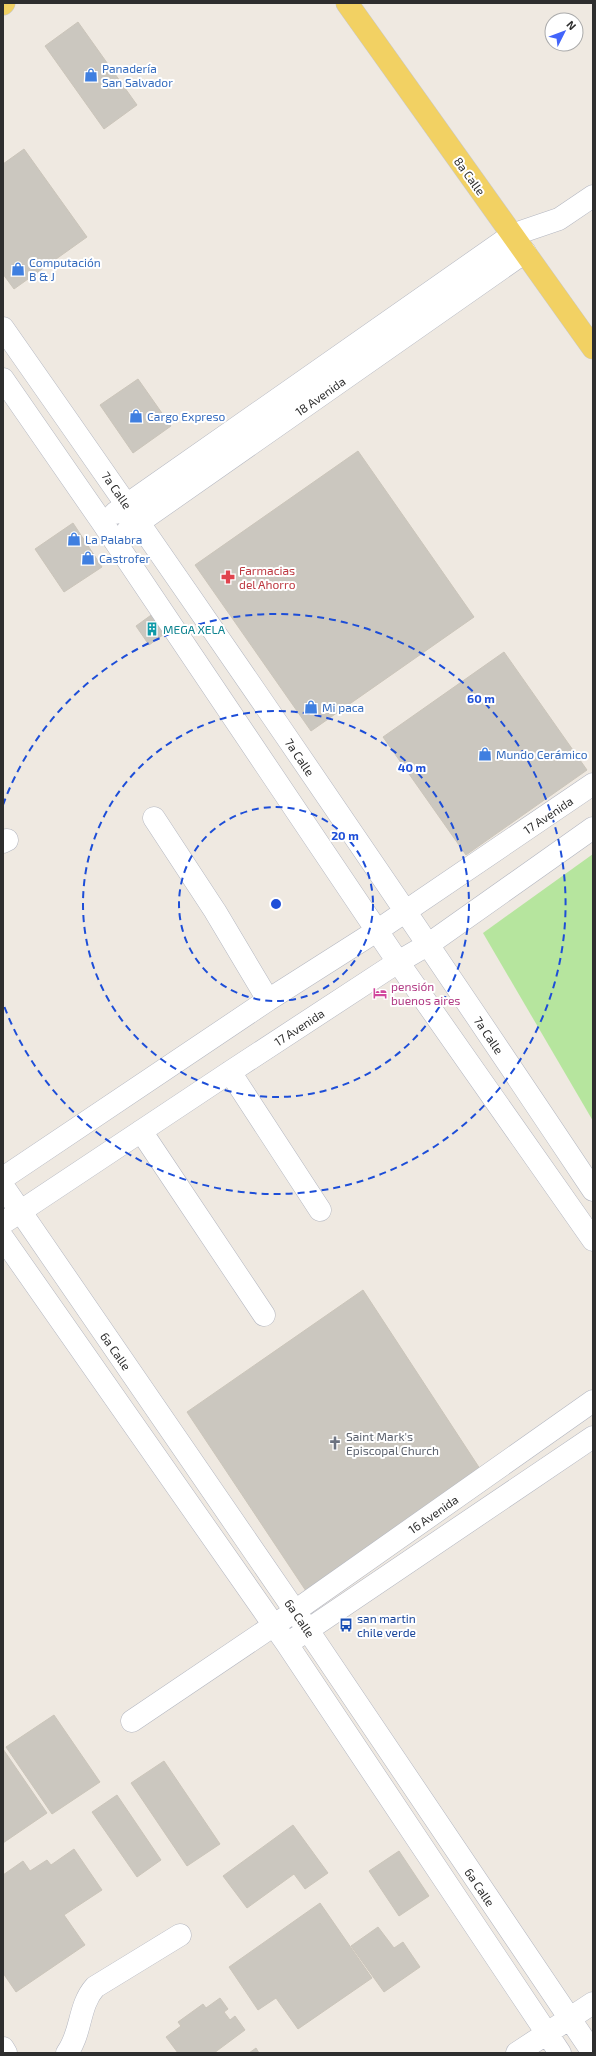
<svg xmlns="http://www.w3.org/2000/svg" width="596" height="2056" font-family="'Exo 2',sans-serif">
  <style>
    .green { fill: #b6e59e }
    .building { fill: #cbc7bf; stroke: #cbc5ba }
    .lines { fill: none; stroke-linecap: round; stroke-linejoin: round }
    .minor-casing { stroke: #b4b7c1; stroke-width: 23 }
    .major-casing { stroke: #c9c9c9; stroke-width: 23 }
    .minor { stroke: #fff; stroke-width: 22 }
    .major { stroke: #f2d163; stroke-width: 22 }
    .ring { fill: none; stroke: #1d4ed8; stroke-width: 2; stroke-dasharray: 7 5 }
    .labels { text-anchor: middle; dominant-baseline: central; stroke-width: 4; stroke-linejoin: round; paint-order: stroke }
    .shop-label { font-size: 12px; fill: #366cbe; stroke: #fff; text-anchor: start }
    .street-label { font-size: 12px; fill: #2e2e2e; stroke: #fff }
    .health-label { font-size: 12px; fill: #be3a42; stroke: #fff; text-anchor: start }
    .culture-label { font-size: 12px; fill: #0d838f; stroke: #fff; text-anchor: start }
    .hotel-label { font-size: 12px; fill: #b23c85; stroke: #fff; text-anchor: start }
    .worship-label { font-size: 12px; fill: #5b616d; stroke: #fff; text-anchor: start }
    .transit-label { font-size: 12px; fill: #164399; stroke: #fff; text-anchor: start }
    .centre { fill: #1d4ed8; stroke: #fff; stroke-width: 2 }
    .ring-label { font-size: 12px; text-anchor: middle; font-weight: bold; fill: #1d4ed8; stroke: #fff; stroke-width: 4; stroke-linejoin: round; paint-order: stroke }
  </style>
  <rect width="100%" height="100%" fill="#efe9e1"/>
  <path class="green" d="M593,854V1121L483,933Z"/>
  <path class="building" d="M78,22L137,105L104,129L45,46Z
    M24,149L87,237L14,289L3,274V164Z
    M138,379L171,426L133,453L100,405Z
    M358,451L474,617L311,731L195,565Z
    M73,523L102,567L64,592L35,549Z
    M154,613L167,632L149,645L136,626Z
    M504,652L587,770L466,855L383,737Z
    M363,1290L484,1475L308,1594L187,1412Z
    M54,1715L100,1782L52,1814L6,1747Z
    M3,1749L47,1813L3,1843Z
    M164,1761L220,1844L187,1866L131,1783Z
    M117,1795L161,1860L137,1877L92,1812Z
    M293,1825L328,1873L305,1889L294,1874L247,1908L223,1876Z
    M74,1849L102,1890L64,1915L85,1945L16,1992L3,1973V1875L23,1861L30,1871L47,1860L51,1865Z
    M399,1851L429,1896L399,1916L369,1871Z
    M320,1903L372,1978L298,2029L276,1998L258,2010L229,1967Z
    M378,1927L394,1948L403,1942L420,1967L384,1992L351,1946Z
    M220,1998L228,2009L224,2012L230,2020L235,2016L245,2030L214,2053H178L166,2037L181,2026L178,2022L203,2004L206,2008Z
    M256,2048L259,2053H249Z"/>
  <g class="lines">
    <g class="minor-casing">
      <path id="minor" d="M3,328C203,613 400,901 593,1190
        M3,379L102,522L398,962L593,1240
        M115,513L512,235L559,219L593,196
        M128,530L525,252
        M154,818L215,911L268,1000
        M3,842L7,840
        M230,1072L320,1210
        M141,1131L264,1315
        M3,1178L268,1000L378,930L593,784
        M3,1186L295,1611L593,2053
        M3,1223L230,1072L398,962L429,944L593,828
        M3,1238L287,1644L560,2053
        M296,1638L593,1437
        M132,1721L295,1611L593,1401
        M3,2048L6,2053
        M67,2053C82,2033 78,2006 95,1987L180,1935
        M517,2053L593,2003"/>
    </g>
    <g class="major-casing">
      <path id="major" d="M347,3L593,348
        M3,4L4,3"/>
    </g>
    <use href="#minor" class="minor"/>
    <use href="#major" class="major"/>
  </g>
  <g class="ring">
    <circle cx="276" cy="904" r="97"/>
    <circle cx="276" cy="904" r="193"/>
    <path d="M3 805A290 290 0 1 1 3 1003"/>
  </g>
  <defs>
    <g id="shop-bare" transform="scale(1.08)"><path d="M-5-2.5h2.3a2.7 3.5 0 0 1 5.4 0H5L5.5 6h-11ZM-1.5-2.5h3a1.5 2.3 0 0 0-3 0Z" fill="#3f7fe0" stroke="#fff" stroke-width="2.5" paint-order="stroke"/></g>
    <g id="pharmacy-bare" transform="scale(1.08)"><path d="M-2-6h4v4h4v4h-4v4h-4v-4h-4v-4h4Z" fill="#e0444e" stroke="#fff" stroke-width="2.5" paint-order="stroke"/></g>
    <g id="building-bare" transform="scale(1.08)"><path d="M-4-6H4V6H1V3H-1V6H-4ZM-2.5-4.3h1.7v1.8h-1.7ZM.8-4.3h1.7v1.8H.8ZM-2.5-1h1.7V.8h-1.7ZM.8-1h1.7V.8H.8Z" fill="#0f9aa8" stroke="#fff" stroke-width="2.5" paint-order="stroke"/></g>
    <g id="hotel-bare" transform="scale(1.08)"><path d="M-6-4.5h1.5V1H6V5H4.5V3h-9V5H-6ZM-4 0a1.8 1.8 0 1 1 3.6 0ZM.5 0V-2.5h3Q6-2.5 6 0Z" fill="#d1479c" stroke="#fff" stroke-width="2.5" paint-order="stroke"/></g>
    <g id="church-bare" transform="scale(1.08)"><path d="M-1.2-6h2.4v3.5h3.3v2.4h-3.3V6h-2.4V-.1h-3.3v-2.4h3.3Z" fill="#6b7280" stroke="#fff" stroke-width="2.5" paint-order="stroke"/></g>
    <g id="bus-bare" transform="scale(1.08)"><path d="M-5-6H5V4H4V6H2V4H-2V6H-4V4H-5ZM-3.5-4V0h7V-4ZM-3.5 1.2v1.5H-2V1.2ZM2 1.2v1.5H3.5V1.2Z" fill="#1a4fb4" stroke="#fff" stroke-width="2.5" paint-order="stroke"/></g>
  </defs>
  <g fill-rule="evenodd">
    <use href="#shop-bare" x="91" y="75"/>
    <use href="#shop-bare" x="18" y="269"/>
    <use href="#shop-bare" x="136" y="416"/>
    <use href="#shop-bare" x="74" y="539"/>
    <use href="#shop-bare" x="88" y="558"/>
    <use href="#pharmacy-bare" x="228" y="577"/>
    <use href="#building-bare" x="152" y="629"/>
    <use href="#shop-bare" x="311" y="707"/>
    <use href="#shop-bare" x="485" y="754"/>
    <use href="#hotel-bare" x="380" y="993"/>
    <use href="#church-bare" x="335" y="1443"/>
    <use href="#bus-bare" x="346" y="1625"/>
  </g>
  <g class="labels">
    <g class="shop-label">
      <text x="102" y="68">Panadería<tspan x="102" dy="14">San Salvador</tspan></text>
      <text x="29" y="262">Computación<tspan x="29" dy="14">B &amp; J</tspan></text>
      <text x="147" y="416">Cargo Expreso</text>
      <text x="85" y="539">La Palabra</text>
      <text x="99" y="558">Castrofer</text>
      <text x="322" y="707">Mi paca</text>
      <text x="496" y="754">Mundo Cerámico</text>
    </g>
    <g class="street-label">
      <text transform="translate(470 176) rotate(54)">8a Calle</text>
      <text transform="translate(320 396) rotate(-35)">18 Avenida</text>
      <text transform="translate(117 490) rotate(55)">7a Calle</text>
      <text transform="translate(300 757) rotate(56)">7a Calle</text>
      <text transform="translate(548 815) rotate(-34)">17 Avenida</text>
      <text transform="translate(299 1027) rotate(-33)">17 Avenida</text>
      <text transform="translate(489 1035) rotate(56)">7a Calle</text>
      <text transform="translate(116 1351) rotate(55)">6a Calle</text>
      <text transform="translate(433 1514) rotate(-35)">16 Avenida</text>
      <text transform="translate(300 1618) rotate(56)">6a Calle</text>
      <text transform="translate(480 1887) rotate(56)">6a Calle</text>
    </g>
    <g class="health-label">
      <text x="239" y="570">Farmacias<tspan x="239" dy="14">del Ahorro</tspan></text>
    </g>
    <g class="culture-label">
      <text x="163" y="629">MEGA XELA</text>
    </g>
    <g class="hotel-label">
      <text x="391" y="986">pensión<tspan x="391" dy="14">buenos aires</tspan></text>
    </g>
    <g class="worship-label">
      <text x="346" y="1436">Saint Mark's<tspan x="346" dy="14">Episcopal Church</tspan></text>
    </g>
    <g class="transit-label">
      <text x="357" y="1618">san martin<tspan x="357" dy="14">chile verde</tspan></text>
    </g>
  </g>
  <circle cx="276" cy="904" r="6" class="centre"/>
  <g class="ring-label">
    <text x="481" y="703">60 m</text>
    <text x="412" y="772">40 m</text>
    <text x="345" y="840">20 m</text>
  </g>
  <rect width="596" height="2056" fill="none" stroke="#2e2e2e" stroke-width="8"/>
  <g transform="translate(564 32) rotate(48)"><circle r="19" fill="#ffffff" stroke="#ababab"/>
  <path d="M0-3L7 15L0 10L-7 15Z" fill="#4264fb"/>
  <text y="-6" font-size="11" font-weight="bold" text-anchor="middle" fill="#2e2e2e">N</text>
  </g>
</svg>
